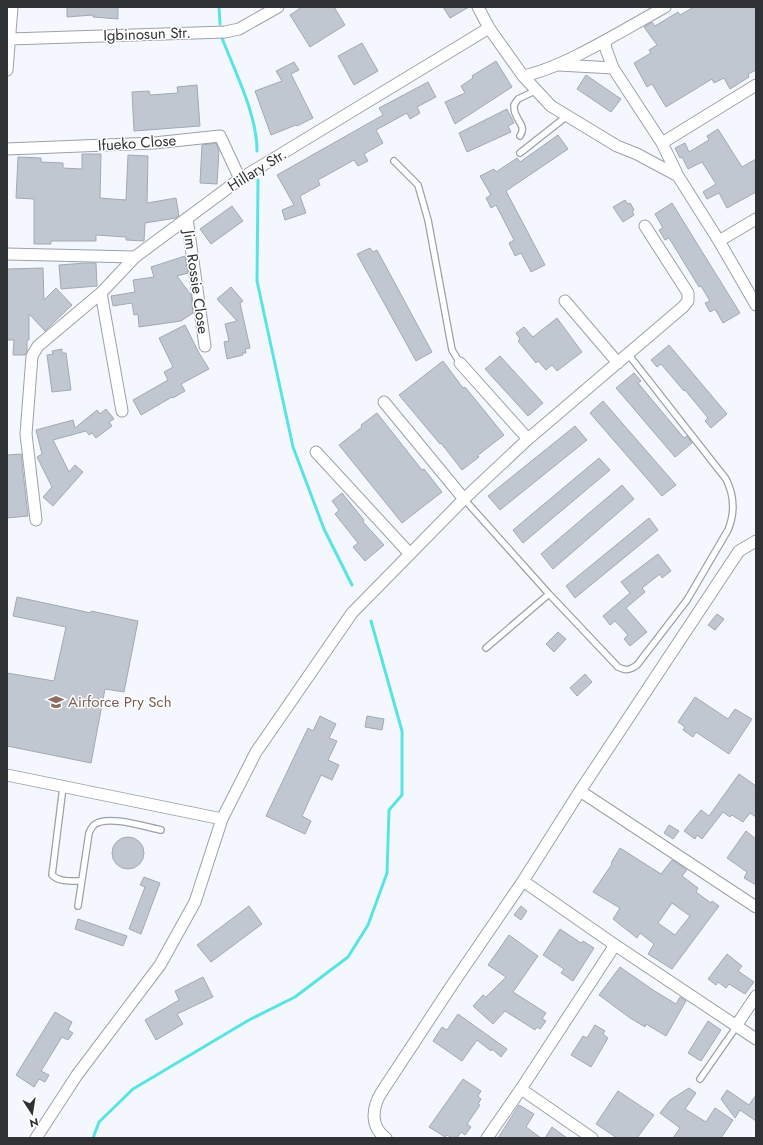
<svg xmlns="http://www.w3.org/2000/svg" width="763" height="1145" font-family="Jost,sans-serif">
  <style>
    .lines { fill: none; stroke-linecap: round; stroke-linejoin: round }
    .stream { stroke: #58e4e4; stroke-width: 3 }
    .building { fill: #c1c7d1; stroke: #a3a9b3; fill-rule: evenodd }
    .service-casing { stroke: #9ba1aa; stroke-width: 8 }
    .minor-casing { stroke: #9ba1aa; stroke-width: 13 }
    .service { stroke: #fff; stroke-width: 5.5 }
    .minor { stroke: #fff; stroke-width: 11 }
    .labels { text-anchor: middle; dominant-baseline: central; stroke-width: 3; stroke-linejoin: round; paint-order: stroke }
    .street-label { font-size: 15px; fill: #2f3235; stroke: #fff }
    .education-label { font-size: 15px; fill: #785e54; stroke: #fff; text-anchor: start }
  </style>
  <rect width="100%" height="100%" fill="#f4f8fe"/>
  <g class="lines">
    <path class="stream" d="M219,7L220,24
      M222,38C235,72 257,114 257,151
      M258,180L257,281L293,447L324,529L352,585
      M93,1138L99,1122L133,1089L249,1020L295,997L348,957L368,925L387,873L389,810L402,795V731L371,621"/>
  </g>
  <path class="building" d="M67,7H118V19L93,17V15L67,17Z
    M302,7H334L345,25L310,47L290,15Z
    M443,7H469L450,18Z
    M694,7H756V70L748,74L749,77L730,89L724,78L714,83L712,79L666,107L652,84L647,87L634,63L651,53L649,50L657,45L644,27L652,22L655,26L678,12L680,15Z
    M362,43L378,71L354,85L338,56Z
    M496,61L512,87L455,124L445,102L465,93L461,86L473,78L472,76Z
    M294,62L299,70L291,74L313,118L297,126L296,125L271,135L255,91L282,81L276,71Z
    M586,75L621,99L611,112L577,89Z
    M428,82L436,97L417,107L420,113L410,119L407,113L376,130L383,143L364,154L368,161L358,166L354,160L318,180L320,185L300,196L306,213L285,220L282,210L294,205L277,175L383,115L379,108Z
    M197,85L200,126L134,131L132,92L149,91L150,95L178,93L177,87Z
    M507,109L514,123L508,126L511,132L467,152L459,133Z
    M718,129L742,167L756,159V192L727,208L719,193L707,199L703,192L716,184L702,162L688,169L682,157L680,158L675,148L685,143L689,152L709,140L707,136Z
    M558,135L568,149L506,191L545,265L531,272L521,253L515,256L509,243L514,240L496,205L491,208L486,198L491,195L480,176L494,169L496,172L517,158L520,162Z
    M216,143L219,151L217,184L200,183L202,145Z
    M82,154H101L100,198L126,200L128,155L148,156L147,203L176,198L179,216L176,218L145,223L144,241L126,240V237L96,235V241H51V244H34V199L16,198L18,157L41,158V162L63,163V168L82,169Z
    M625,200L628,204L630,203L634,210L632,211L634,215L623,222L613,207Z
    M672,203L740,313L723,323L715,309L710,312L705,303L710,301L701,286L699,287L669,238L665,240L659,230L663,228L655,214Z
    M232,206L243,221L211,244L200,229Z
    M370,248L373,252L377,250L432,352L416,361L357,254Z
    M185,256L188,273L177,276L191,295L193,313L181,321L139,327L138,314L134,315L132,303L113,306L111,296L135,292L133,280L154,277L151,267Z
    M85,263H96L97,286L61,289L59,265Z
    M43,268L44,300L56,288L72,305L45,331L29,314V340H27V351L25,355H13L14,340H7V269Z
    M231,287L243,301L240,303L250,348L245,349L246,353H242L243,355L227,359L224,342L229,341L225,324L237,321L217,299Z
    M557,318L582,352L557,371L552,365L546,370L538,361L536,363L518,341L520,339L516,333L524,327L533,337Z
    M185,325L199,353L209,369L181,384L185,391L173,398L172,397L141,415L133,400L168,380L164,372L173,367L159,338Z
    M669,345L727,414L711,428L705,421L708,418L685,390L684,391L661,364L657,367L651,360Z
    M62,349V353H66L71,390L52,392L47,355L53,354L52,351Z
    M500,356L543,403L528,416L485,369Z
    M443,361L463,388L465,387L504,435L477,456L479,457L462,470L441,443L440,444L399,395Z
    M634,373L641,381L638,383L684,438L687,436L692,443L675,457L616,388Z
    M603,401L676,485L662,496L590,413Z
    M106,409L114,419L109,422L112,426L96,438L92,433L89,435L86,431L53,440L69,472L75,465L83,472L53,506L43,497L52,487L37,457L42,454L36,430L73,420L75,428L97,410L100,414Z
    M377,413L422,470L424,469L442,492L402,523L339,445L362,427L361,425Z
    M575,426L587,440L500,510L488,496Z
    M21,454L28,516L7,518V455Z
    M599,458L610,470L523,543L513,530Z
    M622,485L634,499L553,569L541,554Z
    M342,493L364,520L363,522L384,545L365,561L353,547L358,543L335,514L339,510L332,501Z
    M649,518L658,530L575,598L566,586Z
    M658,554L671,571L662,578L660,574L642,588L645,592L626,608L647,632L630,646L624,639L628,635L615,621L610,625L603,616L630,593L621,582Z
    M17,597L91,613V611L138,621L124,692L105,689L91,763L7,746V673L54,681L66,627L13,616Z
    M717,614L724,619L715,630L708,625Z
    M558,632L566,639L554,652L546,644Z
    M585,674L592,682L577,696L570,688Z
    M695,697L728,719L735,709L752,719L729,754L696,732L693,737L683,730L685,727L678,722Z
    M320,716L336,724L329,738L337,741L328,760L339,765L332,780L321,775L302,816L311,821L305,834L266,816L308,728L313,731Z
    M367,716L384,719L382,730L365,727Z
    M739,774L756,786V817L750,813L743,822L732,815L730,817L723,812L702,839L697,835L695,839L684,831L701,810L709,816Z
    M669,825L679,831L673,839L664,833Z
    M746,831L756,839V885L744,878L747,872L727,858Z
    M112 853a16 16 0 1 1 32 0a16 16 0 1 1-32 0Z
    M620,848L661,874L672,860L687,870L682,876L698,888L696,892L711,903L712,901L719,906L672,969L648,954L654,944L640,933L637,938L613,919L620,908L593,892L612,864L611,863ZM672,903L690,916L675,935L658,923Z
    M144,877L160,883L141,934L129,929L145,887L140,885Z
    M249,906L262,924L211,962L197,945Z
    M521,906L527,911L521,920L514,915Z
    M78,919L127,936L123,946L75,929Z
    M560,929L581,943L583,941L594,948L573,981L561,973L564,969L543,955Z
    M509,935L538,956L513,992L546,1013L542,1019L546,1021L540,1029L537,1027L535,1030L505,1011L493,1024L473,1006L483,995L486,997L506,977L488,965Z
    M727,954L742,966L738,971L754,982L745,994L729,984L726,988L718,982L716,985L708,979Z
    M620,967L653,990L676,1004L680,997L686,1001L666,1036L646,1024L645,1027L630,1018L599,995Z
    M203,977L213,997L177,1014L183,1024L156,1040L145,1020L179,1000L175,991Z
    M55,1012L72,1022L68,1030L73,1033L68,1040L62,1037L41,1071L49,1075L45,1082L39,1079L34,1087L16,1075Z
    M458,1014L507,1049L501,1057L492,1049L491,1051L477,1040L462,1061L433,1041L442,1027L447,1030Z
    M708,1021L721,1030L701,1061L688,1053Z
    M595,1025L605,1031L603,1034L608,1038L591,1067L571,1055L583,1036L587,1038Z
    M463,1079L481,1091L478,1096L481,1099L478,1104L480,1105L467,1124L471,1127L465,1135L461,1132L457,1138H452L447,1135L445,1137L429,1127Z
    M689,1088L696,1093L685,1109L706,1122L715,1108L733,1120L721,1138H673L680,1128L660,1113L670,1100Z
    M727,1090L749,1105L756,1095V1121L740,1110L735,1118L721,1099Z
    M618,1091L654,1115L637,1138H617L596,1124Z
    M519,1105L534,1114L526,1127L541,1138H498Z
    M552,1127L567,1138H545Z"/>
  <g class="lines">
    <g class="service-casing">
      <path id="service" d="M520,136C526,127 519,123 516,115C514,112 514,108 514,105L518,99L537,90
        M520,153L567,116
        M394,161L418,185L428,220L452,350L460,363
        M464,499L549,594L618,667C626,671 630,670 637,665L687,600L728,530C735,513 734,495 726,479L628,354
        M486,648L549,594
        M63,787L52,875C59,882 71,881 81,881
        M78,906L89,833C90,830 92,827 94,825C107,814 146,827 161,830
        M700,1079L737,1026"/>
    </g>
    <g class="minor-casing">
      <path id="minor" d="M478,7L489,28L523,76L551,106L617,146L637,154L678,176
        M10,39L225,32L239,29L278,7
        M605,41L606,49L613,68L662,143L678,176L719,241L756,305
        M559,65L613,68
        M7,70L12,7
        M523,76C543,72 560,64 578,55C608,40 636,23 665,7
        M662,143L756,85
        M7,149L154,143L220,136L240,179
        M187,218L205,346
        M719,241L756,219
        M7,254L135,257L240,179L489,28
        M101,293L122,411
        M565,301L618,363
        M460,363L528,439
        M384,402L464,499
        M316,452L410,554
        M36,520L26,434L32,356L38,346L101,293L135,257
        M7,775L222,819
        M580,791L756,907
        M523,881L615,945L756,1039
        M736,1026L756,996
        M521,1089L592,1138
        M36,1138L77,1075L160,965L195,902L222,819L256,752L352,613L464,499L528,439L683,307L688,301V293L645,226
        M386,1138C370,1127 372,1108 381,1093L450,988L523,881L580,791L739,551L756,541
        M487,1138L521,1089L615,945"/>
    </g>
    <use href="#service" class="service"/>
    <use href="#minor" class="minor"/>
  </g>
  <defs>
    <g id="school-bare" transform="scale(1.2)"><path d="M0-5L7-2L0 1L-7-2ZM-4 1L0 2.5L4 1V4Q0 6-4 4Z" fill="#8d6e63" stroke="#fff" stroke-width="2.5" paint-order="stroke"/></g>
  </defs>
  <g fill-rule="evenodd">
    <use href="#school-bare" x="56" y="702"/>
  </g>
  <g class="labels">
    <g class="street-label">
      <text transform="translate(147 34) rotate(-2)">Igbinosun Str.</text>
      <text transform="translate(137 143) rotate(-4)">Ifueko Close</text>
      <text transform="translate(257 170) rotate(-32)">Hillary Str.</text>
      <text transform="translate(196 282) rotate(82)">Jim Rossie Close</text>
    </g>
    <g class="education-label">
      <text x="68" y="702">Airforce Pry Sch</text>
    </g>
  </g>
  <rect width="763" height="1145" fill="none" stroke="#2f3235" stroke-width="16"/>
  <g transform="translate(32 1113) rotate(168)" stroke="#ffffff" stroke-width="3" paint-order="stroke">
  <path d="M0-3L7 15L0 10L-7 15Z" fill="#2f3235"/>
  <text y="-6" font-size="11" font-weight="bold" text-anchor="middle" fill="#2f3235">N</text>
  </g>
</svg>
